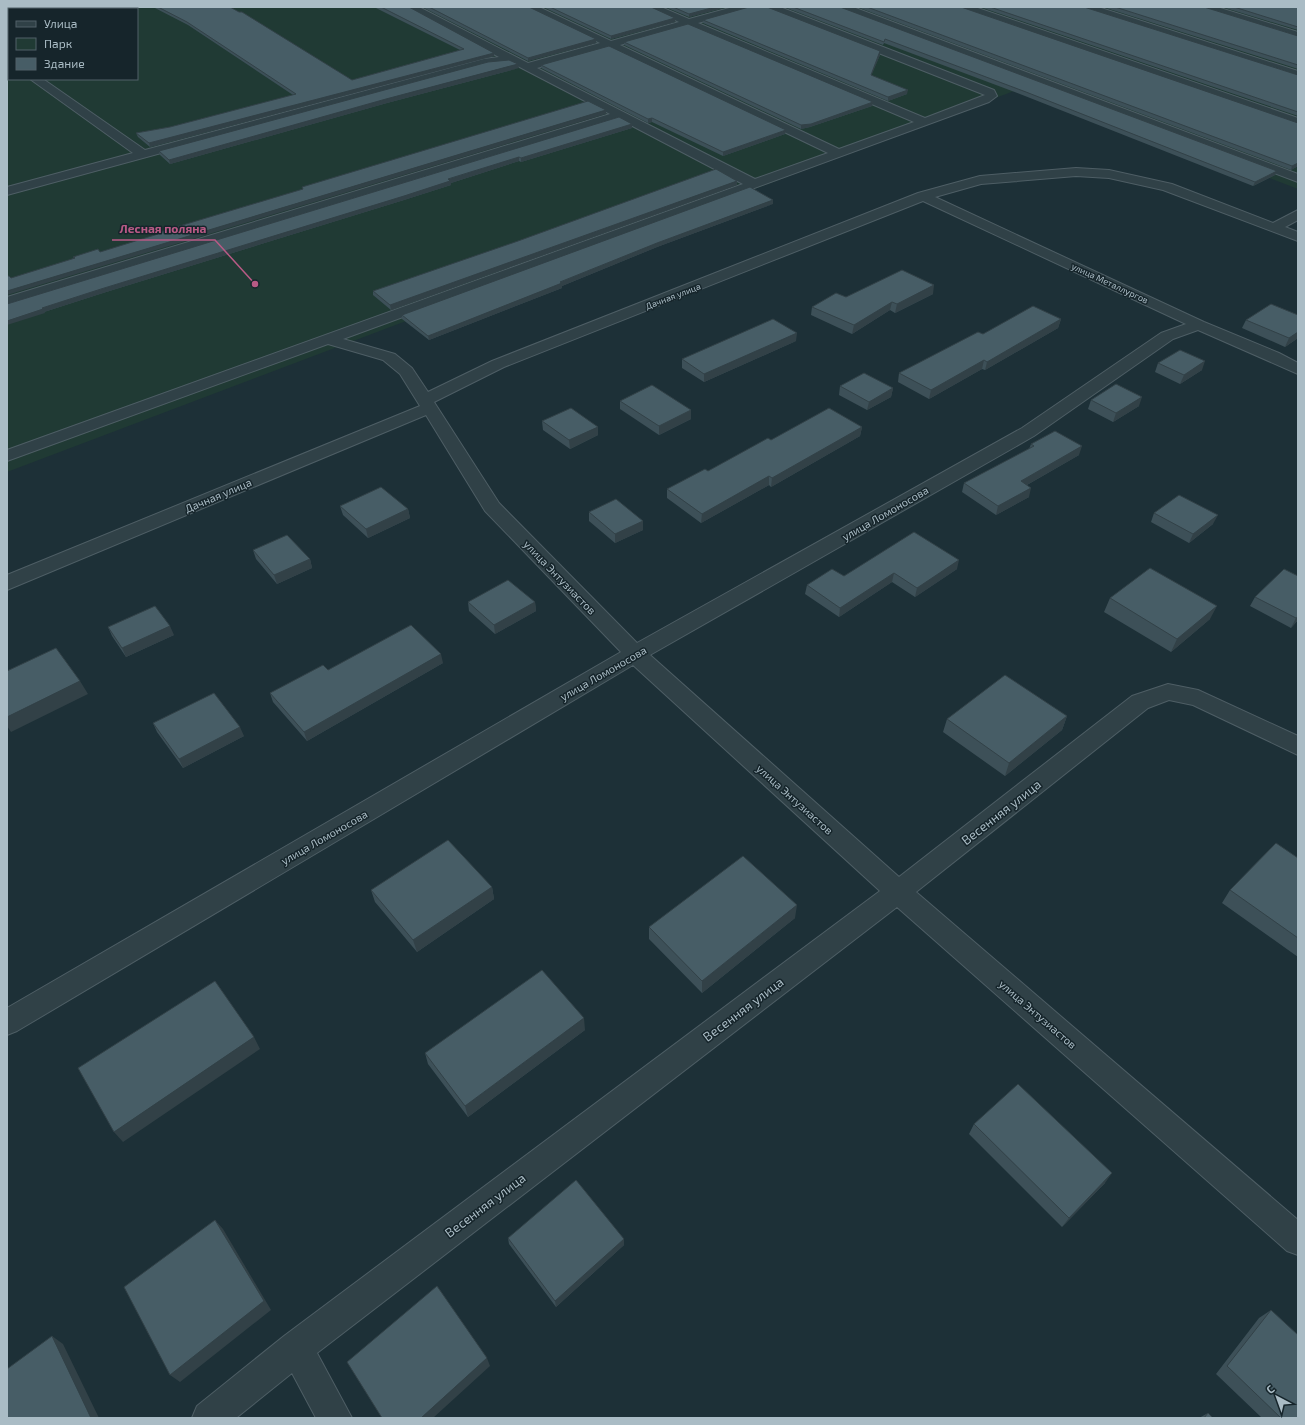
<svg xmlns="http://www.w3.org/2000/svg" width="1305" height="1425" font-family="'Exo 2',sans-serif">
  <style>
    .green { fill: #203a34; fill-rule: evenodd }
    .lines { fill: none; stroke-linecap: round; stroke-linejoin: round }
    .minor-casing { stroke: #4e5e65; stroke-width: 2 }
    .minor { fill: #304147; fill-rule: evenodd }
    .wall { fill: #3d5058 }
    .shaded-wall { fill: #324147 }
    .building { fill: #475d66; stroke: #324147 }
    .labels { text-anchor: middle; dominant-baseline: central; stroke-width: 3; stroke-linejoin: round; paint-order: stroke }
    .far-street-label { font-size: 9px; fill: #aabcc5; stroke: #16252b }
    .street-label { font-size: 11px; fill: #aabcc5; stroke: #16252b }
    .near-street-label { font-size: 13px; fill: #aabcc5; stroke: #16252b }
    .leader { fill: none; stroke: #b85a85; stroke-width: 1.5 }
    .callout-dot { fill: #b85a85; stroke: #16252b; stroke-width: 1.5 }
    .callout-label { font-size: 12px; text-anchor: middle; font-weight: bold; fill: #b85a85; stroke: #16252b; stroke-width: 3; stroke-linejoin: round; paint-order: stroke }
  </style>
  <rect width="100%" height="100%" fill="#1d3037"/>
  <path class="green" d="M7,7H1298V189L1027,86L7,472ZM9,9H137V79H9Z"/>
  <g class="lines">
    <g class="minor-casing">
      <path id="minor" d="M116,7H134L133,9H115Z
        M406,7H419L528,63L600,43L526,7H539L611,41L679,22L647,7H661L689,19L733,7H749L748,9L698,23L925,118L985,95L767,9L766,7H780L994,90L997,96L989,102L343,339L395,354L412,368L428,392L492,361L918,193L980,176L1076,168L1109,170L1172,184L1273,223L1298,210V220L1285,227L1298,232V241L1163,190L1109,178L1076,176L981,184L935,197L1204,322L1279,353L1298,363V374L1198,330L1173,339L1034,436L650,655L899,877L1132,696L1168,684L1198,690L1298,736V755L1193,705L1169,700L1148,708L916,892L1298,1220V1255L1287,1251L897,907L317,1353L352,1418H316L292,1373L236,1418H192L197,1406L284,1336L880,891L633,665L17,1031L7,1035V1008L621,652L485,511L426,415L7,590V575L420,406L400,374L383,360L328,344L7,461V450L743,184L619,119L7,307V297L610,114L510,62L488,64L7,195V187L133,153L30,79H43L145,150L484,59L499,57ZM688,26L914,122L839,149L620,45ZM609,48L828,153L755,179L537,68ZM923,201L1186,324L1161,333L1022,428L637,643L499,503L434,402L504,367Z
        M839,7H853L1298,174V182L840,9Z
        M960,7H975L1298,118V126L961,9Z
        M1083,7H1098L1298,71V78L1084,9Z
        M1202,7H1217L1298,32V38L1203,9Z
        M7,33H9V39H7Z
        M7,55H9V63H7Z"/>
    </g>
    <use href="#minor" class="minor"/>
  </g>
  <path class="wall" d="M153,7H230L352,80L460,50L374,7H409L494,56L150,147L138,137L136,133L170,127L293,95L188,25Z
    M422,7H529L596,43L528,61Z
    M543,7H651L675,22L611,39Z
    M665,7H727L689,17Z
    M784,7H840L1275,175L1253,186L1025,96L884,43L883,45Z
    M857,7H961L1298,166L1291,170Z
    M980,7H1084L1298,75V116Z
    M1103,7H1204L1298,36V69Z
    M1222,7H1298V30Z
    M703,20L880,55L871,75L907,94L888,101L703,23Z
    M624,42L872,106L810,127L801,129L624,45Z
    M541,65L785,134L723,156L652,122L648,123L541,68Z
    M519,68L387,103L170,164L160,155L159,151Z
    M619,117L632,128L521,162L519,161L451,183V185L404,200L103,293L44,312L45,313L7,304Z
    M737,185L391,310L373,295V291Z
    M773,204L657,247L562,286V288L429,340L402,319V315Z
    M933,294L895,313L890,310L852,334L811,315L812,307L846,297Z
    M1061,319L1058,328L985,370L982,369L929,399L898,382L899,373L983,334Z
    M1246,320L1298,338L1285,347L1242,328Z
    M796,341L704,382L682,368V359Z
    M1158,363L1202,370L1180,384L1155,372Z
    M840,386L893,388L891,397L867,410L839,395Z
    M1091,400L1139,406L1113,422L1088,409Z
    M620,401L691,410V419L659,435L620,409Z
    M542,421L598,435L570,449L543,430Z
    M862,427L860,436L771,487L769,485L701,523L667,498V489L708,471L771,440Z
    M1031,444L1079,455L1027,485L1029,497L996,515L962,492L964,483L1029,449Z
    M340,506L408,509L410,518L368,538L343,515Z
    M589,512L643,521V530L615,543L589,521Z
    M1154,513L1213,524L1189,543L1151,522Z
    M253,550L310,559L312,568L277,584L256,559Z
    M957,569L915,597L892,582L839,617L805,594L807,585L844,576Z
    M1298,576V620L1291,628L1250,606L1255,597Z
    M1110,598L1210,619L1171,652L1104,612Z
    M468,602H535L536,611L495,634L469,611Z
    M108,627L174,635L126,657L112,636Z
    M443,663L307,741L273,702L270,693L328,670Z
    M1067,716L1062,730L1005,776L943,732L947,719Z
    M153,723L244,736L183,768L157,732Z
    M1298,858V957L1222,903L1230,890Z
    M492,887L494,899L417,952L375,902L371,890Z
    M795,918L702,993L649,939V927Z
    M585,1030L468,1117L428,1064L425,1053Z
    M974,1124L1105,1183L1062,1227L969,1134Z
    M508,1238L624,1239V1245L556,1307L509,1244Z
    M1271,1310L1298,1418H1262L1216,1374L1259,1318Z
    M1208,1413L1213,1418H1199Z"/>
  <path class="shaded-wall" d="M715,7H727L689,17V14Z
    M675,18V22L611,39V36Z
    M596,39V43L528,61V58Z
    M880,51V55L870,79L871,75Z
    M494,53V56L150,147L149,143Z
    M518,64L519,68L387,103L170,164L169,160L386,99Z
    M908,90L907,94L888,101V97Z
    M873,102L872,106L810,127L801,129V125Z
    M606,110V114L7,295V291Z
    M652,118V122L648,123V119Z
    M632,124V128L521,162V158Z
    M786,130L785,134L723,156V152Z
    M519,157V161L451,183V185L404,200L103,293L44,312L45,313L7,325V321L42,308Z
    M1298,163V166L1291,170L1292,166Z
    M1277,171L1275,175L1253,186L1255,182Z
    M737,181V185L391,310L390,305Z
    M773,200V204L657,247L562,286V288L429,340L428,336L657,243Z
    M934,285L933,294L895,313L897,304Z
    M892,302L890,310L852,334L854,325Z
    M1061,319L1058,328L985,370L987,362Z
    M1298,332V338L1285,347L1289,338Z
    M797,333L796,341L704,382V374Z
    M984,360L982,369L929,399L931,390Z
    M1205,361L1202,370L1180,384L1184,375Z
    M893,388L891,397L867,410L869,402Z
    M1142,397L1139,406L1113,422L1116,413Z
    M691,410V419L659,435V426Z
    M598,427V435L570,449L569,440Z
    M862,427L860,436L771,487L772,478Z
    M1082,446L1079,455L1018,490L1021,481Z
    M769,476V485L701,523L702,514Z
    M1031,488L1029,497L996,515L998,506Z
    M408,509L410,518L368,538L366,529Z
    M1218,515L1213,524L1189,543L1193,534Z
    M643,521V530L615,543V534Z
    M310,559L312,568L277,584L274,575Z
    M959,560L957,569L915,597L917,588Z
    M894,573L892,582L839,617L840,608Z
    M535,602L536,611L495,634L494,625Z
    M1217,606L1210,619L1171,652L1177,639Z
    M1298,617V620L1291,628L1296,618Z
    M170,626L174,635L126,657L122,648Z
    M441,654L443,663L307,741L304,732Z
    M80,681L88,694L11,732L7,726V717Z
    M1067,716L1062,730L1005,776L1009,763Z
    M240,727L244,736L183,768L179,759Z
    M492,887L494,899L417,952L413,940Z
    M797,905L795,918L702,993V981Z
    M584,1018L585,1030L468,1117L465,1106Z
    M254,1037L260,1049L123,1142L114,1132Z
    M1112,1173L1105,1183L1062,1227L1069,1218Z
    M215,1220L223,1229L271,1310L180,1382L170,1375Z
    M624,1239V1245L556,1307L555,1301Z
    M52,1336L63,1344L99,1418H91Z
    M487,1358L490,1366L433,1418H421Z"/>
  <path class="building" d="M158,7H230L239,12H242L352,80L464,49L381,7H409L494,53L149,143L136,133L170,127L296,94L187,22Z
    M429,7H529L596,39L528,58Z
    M550,7H651L675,18L611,36Z
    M673,7H715L689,14Z
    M749,7H767L880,51L871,75L908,90L888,97L703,20Z
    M793,7H840L1277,171L1255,182L1026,92L885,39L884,42Z
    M867,7H961L1298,123V163L1292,166Z
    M990,7H1084L1298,75V112Z
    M1115,7H1204L1298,36V65Z
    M1234,7H1298V27Z
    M688,24L873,102L811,124L801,125L624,42Z
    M609,46L786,130L723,152L652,118L648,119L541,65Z
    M509,60L518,64L386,99L169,160L159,151L488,62Z
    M588,101L606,110L7,291V276H9L11,278L75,258L73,257L98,249L100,252L158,234L156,233L303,189L302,187Z
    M619,117L632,124L521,158L519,157L448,179L450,181L404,196L101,289L42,308L43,309L7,321V304Z
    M716,169L737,181L390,305L373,291L518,241Z
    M750,187L773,200L657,243L560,282L562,283L428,336L402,315Z
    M902,270L934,285L897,304L892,302L854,325L812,307L836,293L846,297Z
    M1271,304L1298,315V332L1289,338L1246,320Z
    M1033,306L1061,319L987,362L984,360L931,390L899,373L978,332L983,334Z
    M773,319L797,333L704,374L682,359Z
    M1180,350L1205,361L1184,375L1158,363Z
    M864,373L893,388L869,402L840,386Z
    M1116,384L1142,397L1116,413L1091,400Z
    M652,385L691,410L659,426L620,401Z
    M571,408L598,427L569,440L542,421Z
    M829,408L862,427L772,478L769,476L702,514L667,489L705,469L708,471L768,438L771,440Z
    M1055,431L1082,446L1021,481L1031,488L998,506L964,483L1034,446L1031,444Z
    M381,487L408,509L366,529L340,506Z
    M1179,495L1218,515L1193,534L1154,513Z
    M616,499L643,521L615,534L589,512Z
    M914,532L959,560L917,588L894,573L840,608L807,585L832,569L844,576Z
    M287,535L310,559L274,575L253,550Z
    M1150,568L1217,606L1177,639L1110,598Z
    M1284,569L1298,576V617L1296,618L1255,597Z
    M508,580L535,602L494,625L468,602Z
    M155,606L170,626L122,648L108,627Z
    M411,625L441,654L304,732L270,693L323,665L328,670Z
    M56,648L80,681L7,717V671Z
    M1005,675L1067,716L1009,763L947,719Z
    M214,693L240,727L179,759L153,723Z
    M448,840L492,887L413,940L371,890Z
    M1276,843L1298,858V938L1230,890Z
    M743,856L797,905L702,981L649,927Z
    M542,970L584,1018L465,1106L425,1053Z
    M215,981L254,1037L114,1132L78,1068Z
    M1018,1084L1112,1173L1069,1218L974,1124Z
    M576,1180L624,1239L555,1301L508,1238Z
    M215,1220L264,1301L170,1375L124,1287Z
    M437,1286L487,1358L421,1418H382L347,1362Z
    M1271,1310L1298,1335V1418H1281L1227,1366Z
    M52,1336L91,1418H7V1369Z
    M1208,1413L1213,1418H1204Z"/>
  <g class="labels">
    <g class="far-street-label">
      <text transform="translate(1110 283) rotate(25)">улица Металлургов</text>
      <text transform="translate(673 296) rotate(-21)">Дачная улица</text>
    </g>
    <g class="street-label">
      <text transform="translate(218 495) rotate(-23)">Дачная улица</text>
      <text transform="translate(885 513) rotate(-30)">улица Ломоносова</text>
      <text transform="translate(560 577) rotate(46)">улица Энтузиастов</text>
      <text transform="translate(603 673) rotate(-30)">улица Ломоносова</text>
      <text transform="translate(795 799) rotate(42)">улица Энтузиастов</text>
      <text transform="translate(324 837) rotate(-30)">улица Ломоносова</text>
      <text transform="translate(1038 1014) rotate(41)">улица Энтузиастов</text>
    </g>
    <g class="near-street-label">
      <text transform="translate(1001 812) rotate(-38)">Весенняя улица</text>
      <text transform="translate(743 1009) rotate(-37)">Весенняя улица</text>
      <text transform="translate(485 1205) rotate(-37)">Весенняя улица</text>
    </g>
  </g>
  <path class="leader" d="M255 284L215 240H112"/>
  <circle class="callout-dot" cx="255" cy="284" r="4"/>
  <g class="callout-label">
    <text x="163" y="233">Лесная поляна</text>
  </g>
  <rect width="1305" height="1425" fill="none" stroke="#aabcc5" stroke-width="16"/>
  <rect x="8" y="8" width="130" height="72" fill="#16252b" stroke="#516169"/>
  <rect x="16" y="21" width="20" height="6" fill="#304147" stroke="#516169"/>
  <text x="44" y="28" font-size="12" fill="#aabcc5">Улица</text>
  <rect x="16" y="38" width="20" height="12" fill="#203a34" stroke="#516169"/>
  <text x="44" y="48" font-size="12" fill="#aabcc5">Парк</text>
  <rect x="16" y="58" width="20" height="12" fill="#475d66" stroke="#516169"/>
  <text x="44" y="68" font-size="12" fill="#aabcc5">Здание</text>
  <g transform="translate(1277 1397) rotate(319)" stroke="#16252b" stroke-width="3" paint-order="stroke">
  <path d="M0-3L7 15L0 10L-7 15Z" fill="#aabcc5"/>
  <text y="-6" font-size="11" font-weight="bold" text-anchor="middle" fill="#aabcc5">С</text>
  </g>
</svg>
